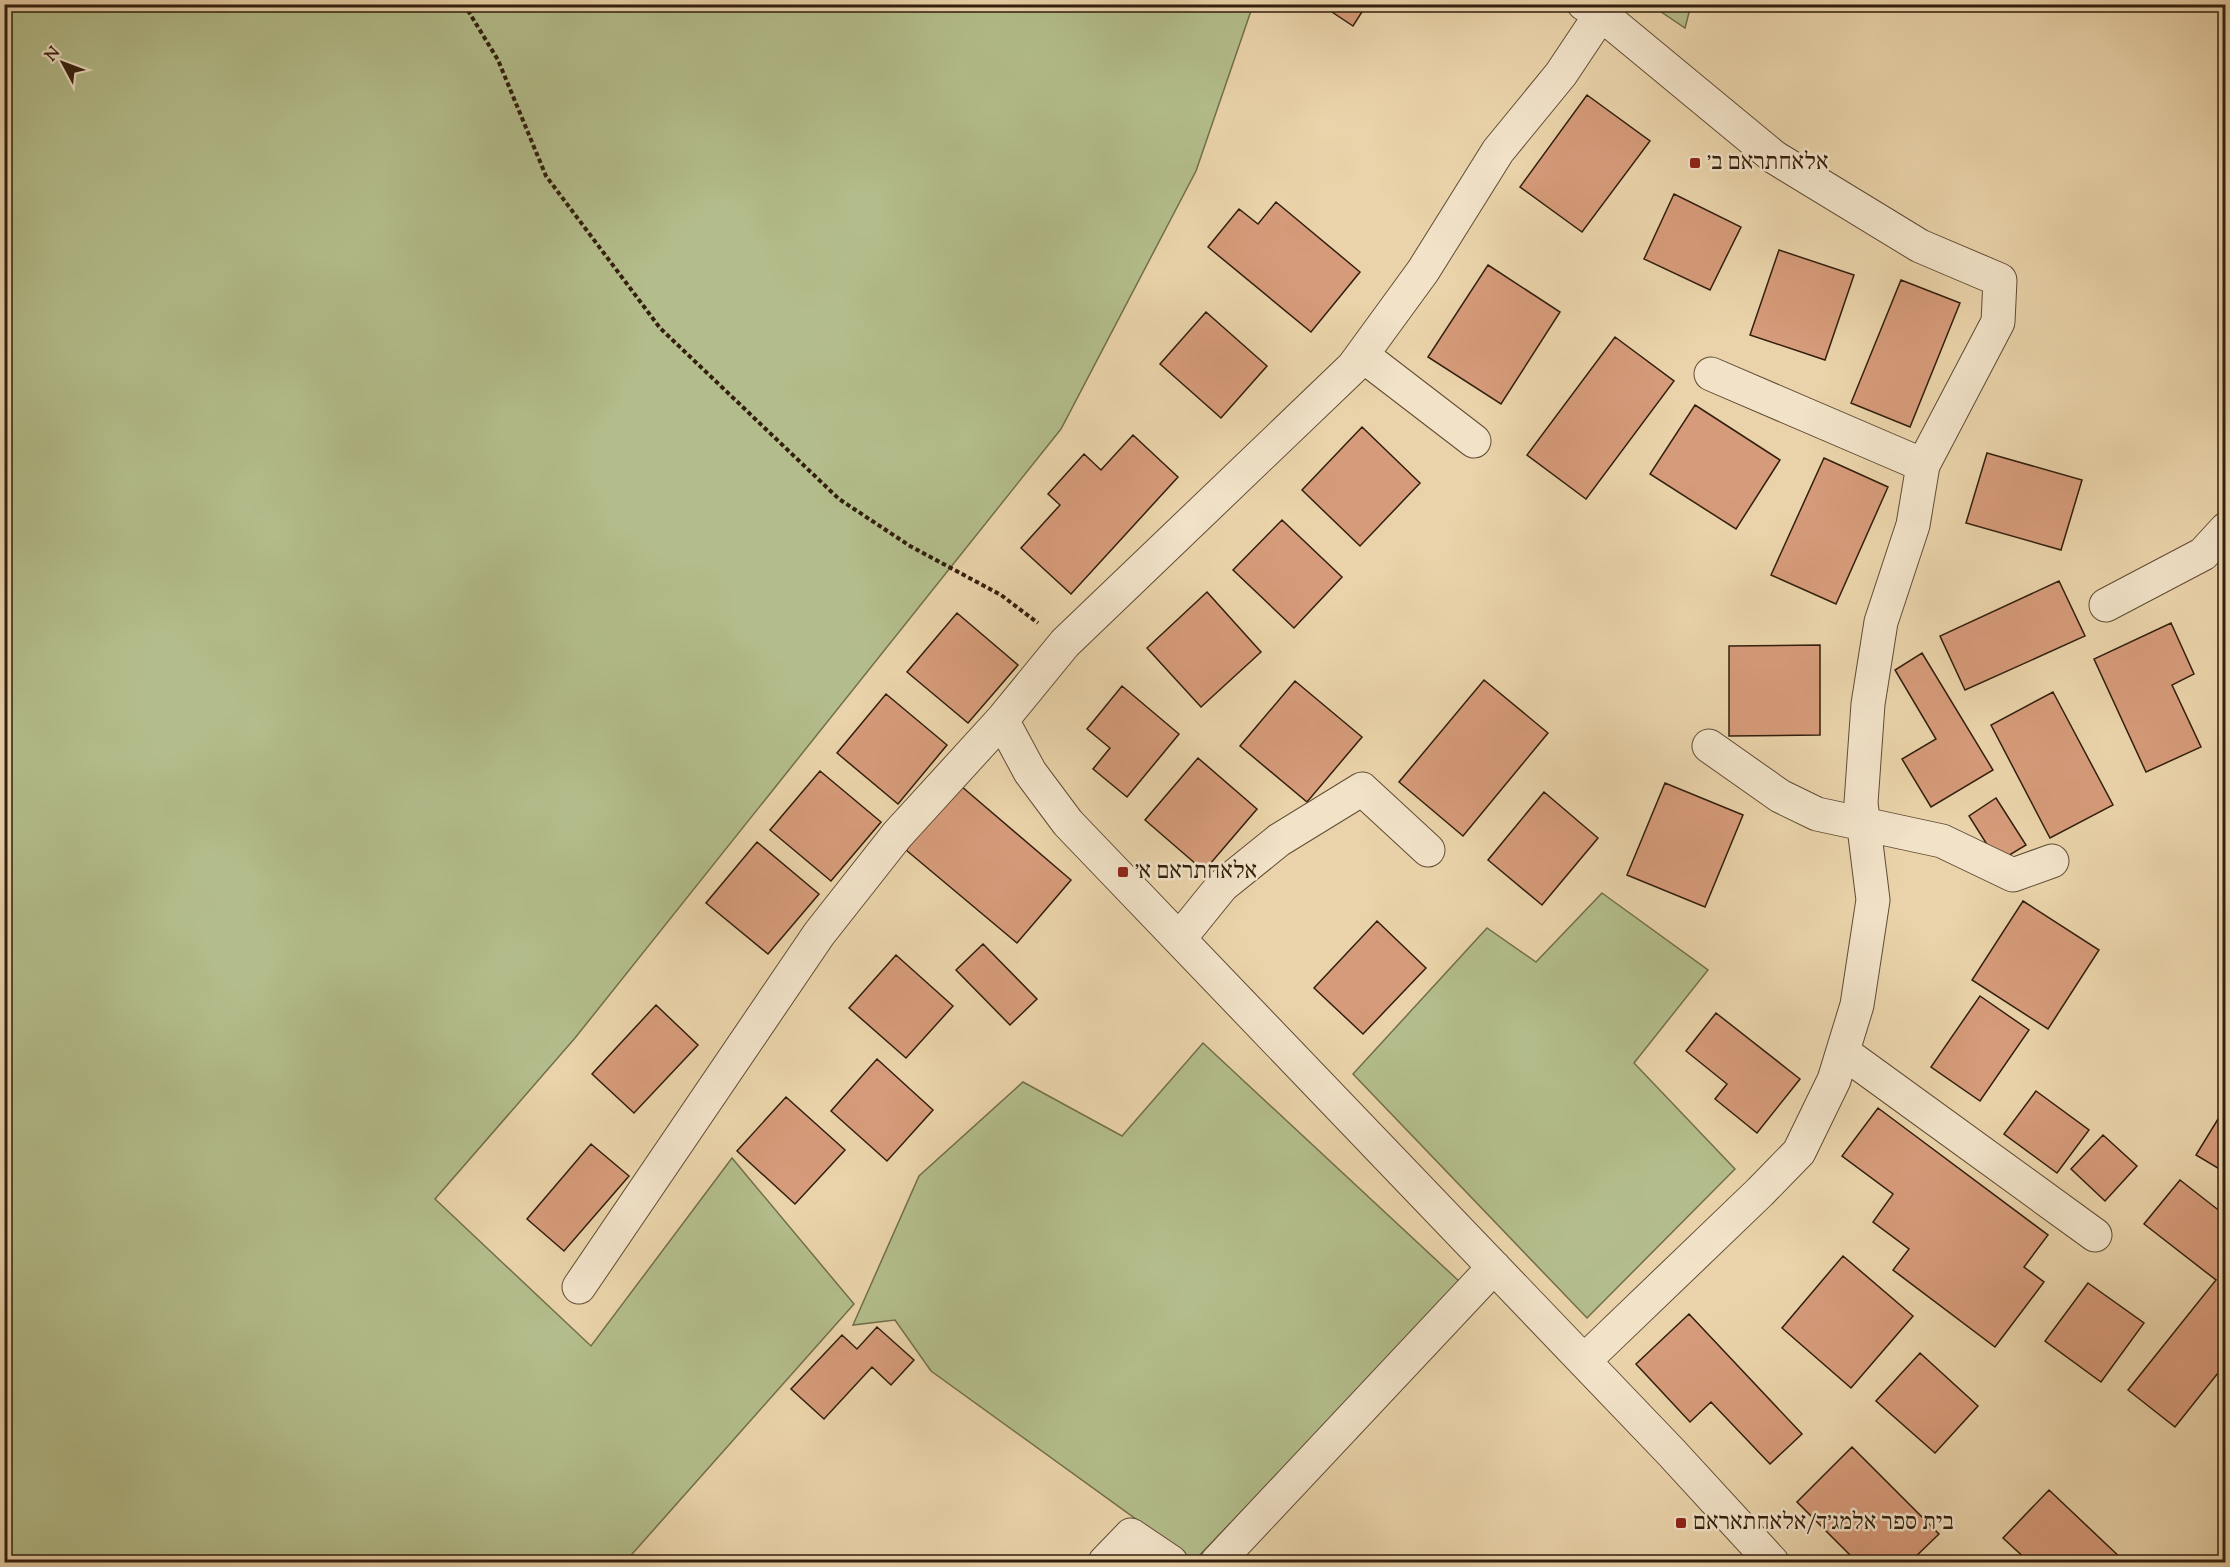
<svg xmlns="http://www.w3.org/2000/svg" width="2230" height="1567" font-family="'Sorts Mill Goudy','Frank Ruhl Libre',serif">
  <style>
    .green { fill: #b3bd8b; stroke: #726e4c; stroke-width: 1.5 }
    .building { fill: #d69b7a; stroke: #321f0d; stroke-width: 1.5 }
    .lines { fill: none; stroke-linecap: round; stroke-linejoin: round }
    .minor-casing { stroke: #604c34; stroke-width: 35 }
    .path { stroke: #321f0d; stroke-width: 4; stroke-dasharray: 4.5 3; stroke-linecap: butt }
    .minor { stroke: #f1e2c8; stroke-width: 33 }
    .poi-dot { fill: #8f2418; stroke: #f1e2c8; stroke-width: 2 }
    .labels { text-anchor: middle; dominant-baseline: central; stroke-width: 5; stroke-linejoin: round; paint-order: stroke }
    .poi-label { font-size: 24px; fill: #321f0d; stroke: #f1e2c8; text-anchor: start }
  </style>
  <rect width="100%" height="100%" fill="#ead3aa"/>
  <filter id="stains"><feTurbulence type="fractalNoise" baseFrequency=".00333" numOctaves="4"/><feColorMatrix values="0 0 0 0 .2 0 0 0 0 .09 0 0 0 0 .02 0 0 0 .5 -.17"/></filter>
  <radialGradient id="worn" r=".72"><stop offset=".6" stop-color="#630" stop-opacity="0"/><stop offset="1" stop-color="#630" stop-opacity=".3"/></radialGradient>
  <path class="green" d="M5,4L1253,5L1196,171L1061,429L575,1038L435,1199L591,1346L732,1158L854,1304L625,1562H5Z
    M1651,5H1691L1685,28Z
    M1602,893L1708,970L1634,1063L1735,1169L1587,1318L1353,1074L1487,928L1536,962Z
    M1203,1043L1461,1283L1194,1561L931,1371L895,1320L853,1325L919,1176L1023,1082L1122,1136Z"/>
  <path class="building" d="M1320,4H1367L1353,26Z
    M1587,95L1650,141L1582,232L1520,187Z
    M1674,194L1741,227L1710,290L1644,259Z
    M1276,202L1360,272L1311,332L1208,247L1239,209L1258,224Z
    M1779,250L1854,275L1825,360L1750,335Z
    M1488,265L1560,312L1501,404L1428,357Z
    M1901,280L1960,303L1910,427L1851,403Z
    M1206,312L1267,366L1221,418L1160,364Z
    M1615,337L1674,381L1586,499L1527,455Z
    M1695,405L1780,460L1736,529L1650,474Z
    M1362,427L1420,483L1360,546L1302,490Z
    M1133,435L1178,477L1071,594L1021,548L1060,505L1048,494L1084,454L1101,470Z
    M1987,453L2082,480L2061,550L1966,523Z
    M1824,458L1888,487L1836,604L1771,575Z
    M1282,520L1342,577L1294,628L1233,570Z
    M2059,581L2085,636L1965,690L1940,636Z
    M1207,592L1261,652L1201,707L1147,648Z
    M957,613L1018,665L968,723L907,672Z
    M2171,623L2194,674L2172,685L2201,747L2146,772L2094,659Z
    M1820,645V735L1729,736V646Z
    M1922,653L1993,770L1931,807L1902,759L1936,739L1895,670Z
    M1484,680L1548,733L1463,836L1399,782Z
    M1295,681L1362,737L1307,802L1240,746Z
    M1122,686L1179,734L1127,797L1093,769L1110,748L1087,729Z
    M2053,692L2113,805L2050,838L1991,725Z
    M886,694L947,745L898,804L837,753Z
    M1198,758L1257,809L1204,871L1145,820Z
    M820,771L881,822L831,881L770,830Z
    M1665,783L1743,815L1705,907L1627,875Z
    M961,786L1071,880L1017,943L906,850Z
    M1544,792L1598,838L1542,905L1488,860Z
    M1996,798L2026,845L1998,862L1969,816Z
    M757,842L819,894L768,954L706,903Z
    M2023,901L2099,950L2048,1029L1972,980Z
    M1377,921L1426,968L1363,1034L1314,988Z
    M983,944L1037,999L1010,1025L956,970Z
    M896,955L953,1006L906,1058L849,1008Z
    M1980,996L2029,1030L1980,1101L1931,1067Z
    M656,1005L698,1045L634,1113L592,1074Z
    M1716,1013L1800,1079L1757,1133L1715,1099L1727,1084L1686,1051Z
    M877,1059L933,1110L887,1161L831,1111Z
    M2036,1091L2089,1130L2057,1173L2004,1134Z
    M786,1097L845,1150L795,1204L737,1151Z
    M2226,1106V1173L2196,1155Z
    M1878,1108L2048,1235L2024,1267L2044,1282L1995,1347L1893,1270L1909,1249L1873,1222L1893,1194L1842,1156Z
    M2103,1135L2137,1166L2105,1201L2071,1169Z
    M591,1144L629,1176L564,1251L527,1219Z
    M2180,1180L2226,1216V1363L2175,1427L2128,1390L2216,1280L2144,1224Z
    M1843,1256L1913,1316L1851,1388L1782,1328Z
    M2088,1283L2144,1323L2101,1382L2045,1341Z
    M1689,1314L1802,1434L1770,1464L1711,1402L1690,1422L1636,1364Z
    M877,1327L914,1360L891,1385L872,1367L824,1419L791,1389L842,1335L857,1349Z
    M1920,1353L1978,1406L1935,1453L1876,1401Z
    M1852,1447L1939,1534L1910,1562H1857L1797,1502Z
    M2049,1490L2125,1562H2029L2003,1538Z"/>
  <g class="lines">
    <g class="minor-casing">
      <path id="minor" d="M1601,14L1561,74L1498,151L1423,271L1353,367L1065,643L1002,720L1030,772L1068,823L1670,1451L1772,1562
        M1362,355L1474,441
        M1711,374L1923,465
        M2106,605L2203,554L2226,529
        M1709,746L1780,796L1817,814L1942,841L2013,875L2052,861
        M1179,939L1222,886L1279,840L1362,789L1428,850
        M1843,1052L2095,1235
        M579,1287L819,934L897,835L1002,720
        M1584,1361L1760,1192L1799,1152L1834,1080L1857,1005L1873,900L1861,803L1868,704L1881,622L1913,525L1923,465L1998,322L2000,280L1920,246L1774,157L1601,14L1584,4
        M1105,1562L1131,1535L1171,1562
        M1217,1562L1494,1267"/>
    </g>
    <path class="path" d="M464,4L498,60L546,176L660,328L839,499L910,546L1001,595L1038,623"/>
    <use href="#minor" class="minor"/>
  </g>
  <g class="poi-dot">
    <rect x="1689" y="157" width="12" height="12" rx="3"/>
    <rect x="1117" y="866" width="12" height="12" rx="3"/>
    <rect x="1675" y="1517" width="12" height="12" rx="3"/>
  </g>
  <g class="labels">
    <g class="poi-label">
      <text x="1707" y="163">אלאחתראם ב׳</text>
      <text x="1135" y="872">אלאחתראם א׳</text>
      <text x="1693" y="1523">בית ספר אלמג׳ד/אלאחתאראם</text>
    </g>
  </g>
  <rect width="2230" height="1567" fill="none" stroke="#ead3aa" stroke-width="24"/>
  <rect x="6" y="6" width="2218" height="1555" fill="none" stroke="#321f0d" stroke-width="3"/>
  <rect x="12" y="12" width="2206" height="1543" fill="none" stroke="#321f0d" stroke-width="1.5"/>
  <g transform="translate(63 63) rotate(311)" stroke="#f1e2c8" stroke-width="4.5" paint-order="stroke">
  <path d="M0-4.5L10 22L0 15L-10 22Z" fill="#321f0d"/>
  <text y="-9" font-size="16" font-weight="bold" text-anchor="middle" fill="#321f0d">N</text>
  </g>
  <rect width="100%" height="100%" filter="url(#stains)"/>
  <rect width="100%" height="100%" fill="url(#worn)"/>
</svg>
